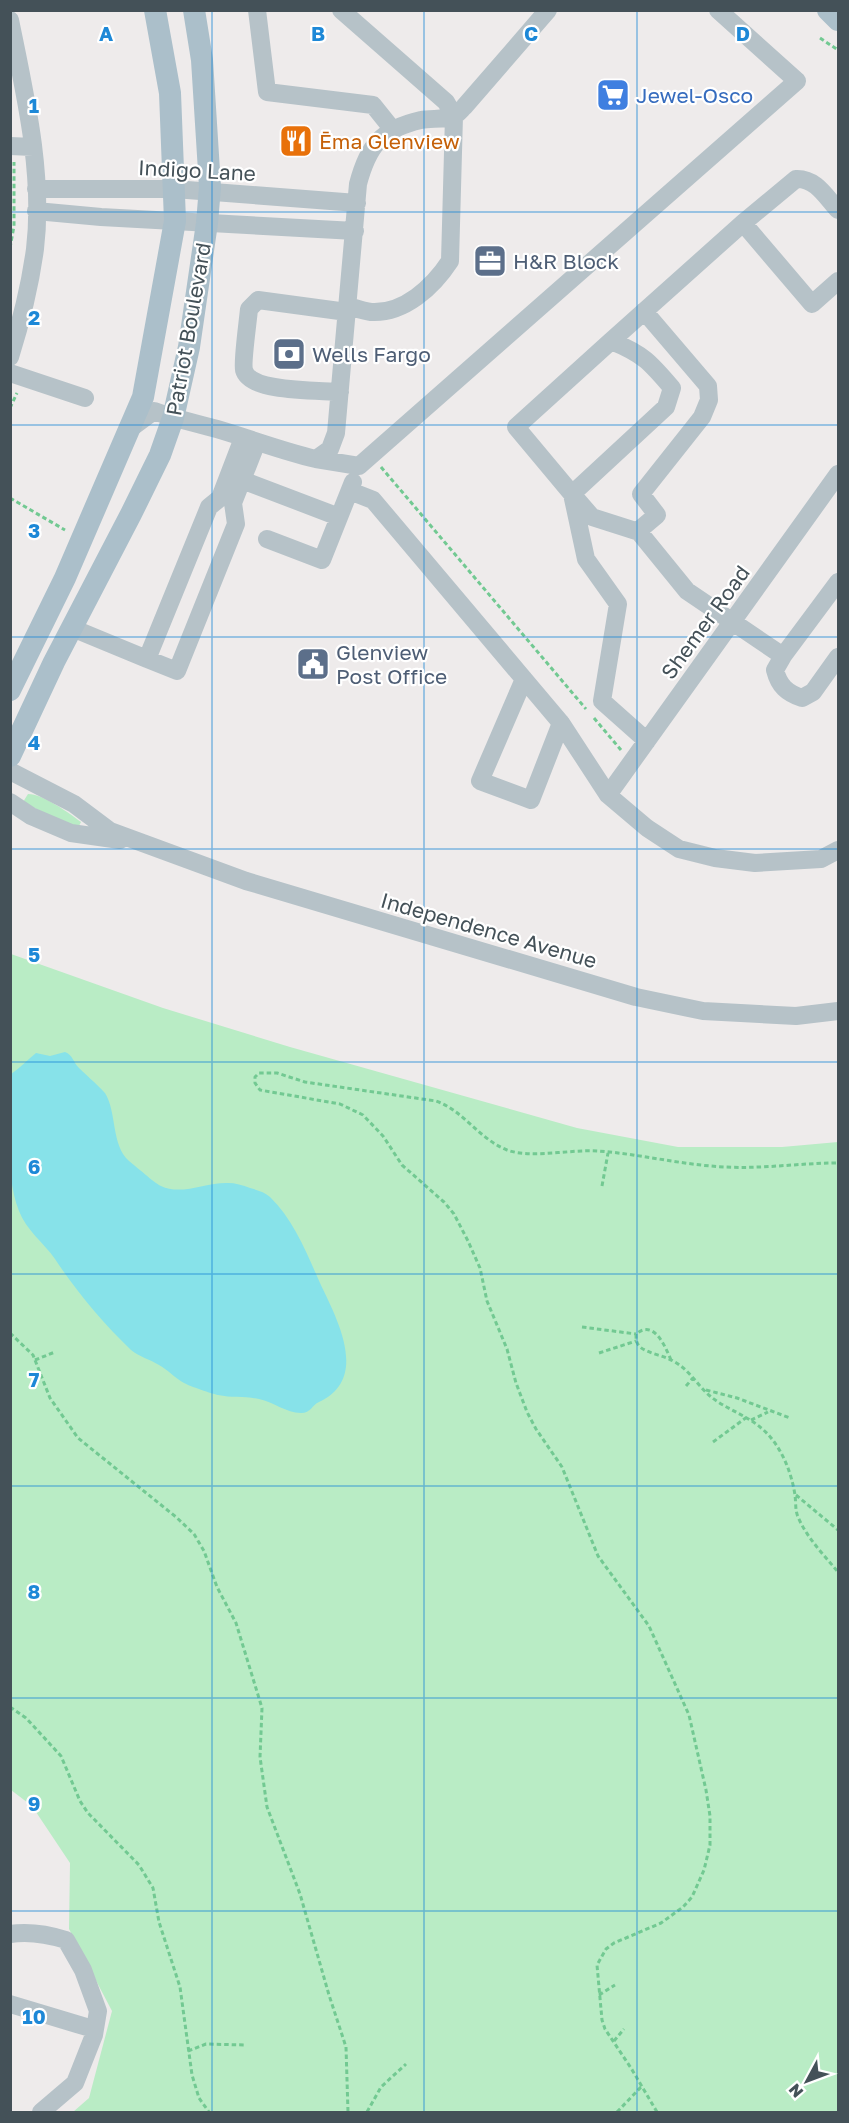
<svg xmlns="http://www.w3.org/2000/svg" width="849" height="2123" font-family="'Golos Text',sans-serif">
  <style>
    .green { fill: #b9ecc5 }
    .water { fill: #87e2e9 }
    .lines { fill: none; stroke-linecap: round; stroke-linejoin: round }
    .path { stroke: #72c992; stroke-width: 3; stroke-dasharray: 4.5 3; stroke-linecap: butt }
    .minor { stroke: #b6c2c8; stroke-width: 18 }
    .major { stroke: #abbfca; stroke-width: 22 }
    .grid { fill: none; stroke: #1d88d7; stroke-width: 1.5; stroke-opacity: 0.55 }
    .labels { text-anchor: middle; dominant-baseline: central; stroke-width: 4.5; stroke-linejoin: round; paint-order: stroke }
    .shop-label { font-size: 21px; fill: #366cbe; stroke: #fff; text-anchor: start }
    .food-label { font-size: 21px; fill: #c56008; stroke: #fff; text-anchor: start }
    .street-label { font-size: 21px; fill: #445158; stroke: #fff }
    .service-label { font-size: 21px; fill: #4e5e75; stroke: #fff; text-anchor: start }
    .grid-label { font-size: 20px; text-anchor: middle; font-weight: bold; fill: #1d88d7; stroke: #fff; stroke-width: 4.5; stroke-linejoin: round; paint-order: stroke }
  </style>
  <rect width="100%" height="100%" fill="#eeebeb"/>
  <path class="green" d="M28,794C43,794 69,813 81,822L77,830L23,802Z
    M11,954L163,1008L290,1047L577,1128L678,1147H782L838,1142V2112H73L89,2098L112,2011L69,1929L70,1863L32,1806L11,1790Z"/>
  <path class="water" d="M65,1052C73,1055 73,1062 79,1068C84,1073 101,1088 105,1093C117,1112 111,1145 129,1161C137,1167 153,1182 161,1186C181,1196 207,1182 228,1183C235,1183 243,1185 250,1188C257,1190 265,1192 270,1197C294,1220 307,1254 320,1283C337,1319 370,1379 319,1402C312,1405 311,1413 301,1413C286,1413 274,1402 259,1399C246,1396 232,1398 218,1395C213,1394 189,1386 184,1383C175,1378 168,1370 159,1365C149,1359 140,1357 131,1350C103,1323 76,1291 55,1259C44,1243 26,1230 19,1211C4,1173 10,1115 11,1074C20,1068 27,1060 36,1053L50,1056Z"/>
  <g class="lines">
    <path class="path" d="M820,38L838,50
      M10,248L14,226V162
      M10,408L17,393
      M381,467L586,709
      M10,498L65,530
      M594,718L621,750
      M602,1186L608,1153
      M582,1327L636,1334
      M10,1333L33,1355L50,1398L78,1438L176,1517L194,1534L204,1551L217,1587L236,1623L262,1708L260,1757L267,1807L300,1894L329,1995L346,2047L348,2112
      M599,1353L636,1341
      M35,1360L55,1352
      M671,1360C665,1346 654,1319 636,1334C636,1339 636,1343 640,1347C649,1354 663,1355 673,1361C689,1369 697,1385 710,1396C724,1408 744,1414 760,1427C780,1443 791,1470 795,1495C796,1502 795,1510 798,1517C807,1538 824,1555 838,1572
      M686,1386L693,1378
      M706,1390L737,1398L790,1418
      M751,1420L768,1412
      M713,1442L747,1417
      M796,1495L838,1530
      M10,1707L26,1718L61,1756L80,1801L88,1813L139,1865L153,1888L159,1922L180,1987L192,2075L199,2098L209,2112
      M599,1995L615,1985
      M614,2041L624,2029
      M188,2051L206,2044L244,2045
      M367,2112L381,2087L406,2064
      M617,2112L641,2087
      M657,2112L631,2068L605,2029L602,2020L597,1965L606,1949L614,1943L661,1923L683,1907L692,1897L704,1870L710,1845V1816L706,1790L689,1715L649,1626L598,1556L562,1467L536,1429L527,1412L516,1383L507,1349L487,1301L480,1268L468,1241L454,1214L444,1202L402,1165L383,1136L363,1115L340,1104L260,1090L255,1083V1077L259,1073H277L305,1082L436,1101C464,1111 479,1139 507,1150C532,1159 570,1149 598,1151C640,1154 682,1165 725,1167C763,1169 800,1163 838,1163"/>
    <path class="minor" d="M257,10L267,92L373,105L393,130
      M341,10L446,102L454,116L450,261C433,287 404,314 371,312C363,311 355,308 348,306
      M10,20C25,94 44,174 35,249C30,286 21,322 10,357
      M10,146L33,147
      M36,189H174L357,203
      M36,211L101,217L355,231
      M743,223L796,179C816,178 826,197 838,210
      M611,341L743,223L812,304L838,281
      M10,373L85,398
      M340,392C319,390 250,393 244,370C242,362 248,321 249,309L258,300L347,312
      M131,428L154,411C175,419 196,423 217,429C251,439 282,451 316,459L330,449L336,433L358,184C368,146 381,129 421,120C431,118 445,120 454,116C457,115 461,110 464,107L548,10
      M243,438L220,498L209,507L147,659L177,671L236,524L233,503L257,442
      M316,459L359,466L797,81L718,10
      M242,480L339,517
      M350,491L373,500L561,723L608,795L647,828L679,849L715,858L755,863L821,859L838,850
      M638,531L657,515L641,494L702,417L709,400L708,386L644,311
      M267,539L322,560L353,482
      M72,628L147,659
      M783,656L775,670C779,686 787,693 802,698L813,692L838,657
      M524,679L480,781L531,800L561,723
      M647,741L602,701L618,604L586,559L572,494L516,427L611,341C643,354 650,362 672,388L666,407L572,494L592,517L639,532L687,591L783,656L838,582
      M10,771L74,804L110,831L246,881L636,997L703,1011L796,1016L838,1011
      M608,795L838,474
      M10,802L31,816L71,833L120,840
      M10,1934C30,1931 47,1934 66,1940L83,1970L98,2011L94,2035L75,2083L41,2112
      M10,2004L90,2028L94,2035"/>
    <path class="major" d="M828,10L838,20
      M10,690L65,578L143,397L175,221L170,93L155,10
      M10,756L54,662L131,514L160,455L173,418L189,347L207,223L210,187L202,60L194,10"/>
  </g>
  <path class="grid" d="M212,10V2112M424,10V2112M637,10V2112M10,212H838M10,425H838M10,637H838M10,849H838M10,1062H838M10,1274H838M10,1486H838M10,1698H838M10,1911H838"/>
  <defs>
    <g id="supermarket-square" transform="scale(1.725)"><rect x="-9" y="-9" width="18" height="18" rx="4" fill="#3f7fe0" stroke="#fff"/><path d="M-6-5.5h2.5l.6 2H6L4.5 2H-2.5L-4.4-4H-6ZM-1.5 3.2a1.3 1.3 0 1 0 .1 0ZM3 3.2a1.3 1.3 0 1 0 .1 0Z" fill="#fff"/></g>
    <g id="restaurant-square" transform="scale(1.725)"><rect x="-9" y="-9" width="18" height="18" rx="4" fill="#e8710a" stroke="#fff"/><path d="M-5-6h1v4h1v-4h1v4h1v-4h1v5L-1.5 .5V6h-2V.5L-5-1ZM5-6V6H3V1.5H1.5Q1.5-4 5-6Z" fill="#fff"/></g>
    <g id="office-square" transform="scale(1.725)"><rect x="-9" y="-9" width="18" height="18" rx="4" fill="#5c6f8a" stroke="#fff"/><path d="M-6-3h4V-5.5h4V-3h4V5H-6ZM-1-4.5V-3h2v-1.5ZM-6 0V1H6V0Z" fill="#fff"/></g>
    <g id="bank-square" transform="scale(1.725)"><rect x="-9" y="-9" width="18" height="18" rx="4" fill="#5c6f8a" stroke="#fff"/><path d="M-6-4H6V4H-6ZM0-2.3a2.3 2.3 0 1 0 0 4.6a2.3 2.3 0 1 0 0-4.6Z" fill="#fff"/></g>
    <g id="civic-square" transform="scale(1.725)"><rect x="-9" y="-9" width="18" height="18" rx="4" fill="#5c6f8a" stroke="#fff"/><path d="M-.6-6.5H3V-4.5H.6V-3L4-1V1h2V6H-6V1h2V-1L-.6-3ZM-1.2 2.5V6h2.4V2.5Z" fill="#fff"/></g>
  </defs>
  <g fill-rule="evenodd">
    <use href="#supermarket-square" x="613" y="95"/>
    <use href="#restaurant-square" x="296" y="141"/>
    <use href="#office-square" x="490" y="261"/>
    <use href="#bank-square" x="289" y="354"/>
    <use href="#civic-square" x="313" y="664"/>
  </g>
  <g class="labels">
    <g class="shop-label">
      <text x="636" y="95">Jewel-Osco</text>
    </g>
    <g class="food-label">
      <text x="319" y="141">Ēma Glenview</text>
    </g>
    <g class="street-label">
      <text transform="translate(197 170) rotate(3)">Indigo Lane</text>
      <text transform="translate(188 329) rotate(-80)">Patriot Boulevard</text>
      <text transform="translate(705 622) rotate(-54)">Shemer Road</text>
      <text transform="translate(489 930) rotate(16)">Independence Avenue</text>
    </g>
    <g class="service-label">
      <text x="513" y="261">H&amp;R Block</text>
      <text x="312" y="354">Wells Fargo</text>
      <text x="336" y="652">Glenview<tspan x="336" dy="24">Post Office</tspan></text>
    </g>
  </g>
  <g class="grid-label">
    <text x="106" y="41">A</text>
    <text x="318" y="41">B</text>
    <text x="531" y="41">C</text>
    <text x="743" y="41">D</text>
    <text x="34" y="113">1</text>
    <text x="34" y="325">2</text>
    <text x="34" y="538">3</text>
    <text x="34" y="750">4</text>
    <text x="34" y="962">5</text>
    <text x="34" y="1174">6</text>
    <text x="34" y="1387">7</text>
    <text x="34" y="1599">8</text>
    <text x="34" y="1811">9</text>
    <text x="34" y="2024">10</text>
  </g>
  <rect width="849" height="2123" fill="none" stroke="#445158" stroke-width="24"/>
  <g transform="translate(807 2081) rotate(229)" stroke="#ffffff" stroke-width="4.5" paint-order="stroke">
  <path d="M0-4.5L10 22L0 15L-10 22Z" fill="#445158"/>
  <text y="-9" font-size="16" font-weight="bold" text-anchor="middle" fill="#445158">N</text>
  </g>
</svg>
